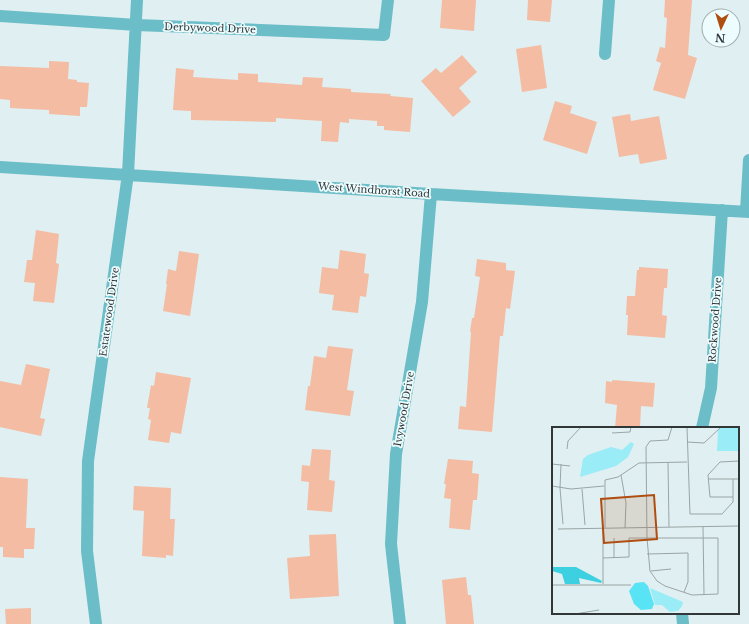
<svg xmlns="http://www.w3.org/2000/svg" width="749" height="624" font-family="'Libre Baskerville',serif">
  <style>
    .building { fill: #f3bca3 }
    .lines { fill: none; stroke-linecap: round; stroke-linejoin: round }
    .minor { stroke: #6bbdc7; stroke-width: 12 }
    .labels { text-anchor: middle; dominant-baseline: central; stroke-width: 3.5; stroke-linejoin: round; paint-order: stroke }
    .street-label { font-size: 10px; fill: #313637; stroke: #edfcfe }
    .inset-road { fill: none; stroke: #9aa5a7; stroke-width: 1 }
    .view { fill: #b04e11; fill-opacity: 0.15; stroke: #b04e11; stroke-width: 2 }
    .inset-edge { fill: none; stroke: #313637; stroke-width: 2 }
  </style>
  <rect width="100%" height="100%" fill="#e0eff1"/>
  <path class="building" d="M442,0H476L474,31L440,28Z
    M528,0H552L550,22L527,20Z
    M665,0H692L688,55L697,58L685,99L653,90L661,63L656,61L660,47L665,48L667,18L664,17Z
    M541,45L547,88L522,92L516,49Z
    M462,55L477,72L459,88L471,102L453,117L421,81L436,68L441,73Z
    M49,61L69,62L68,79L77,80V82L89,83L87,107H80V116L49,114V110L10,108V100L0,99V66L49,68Z
    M176,68L194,70L193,77L238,80V73L258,74V82L302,85L303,77L323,78L322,87L351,89V92L391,94L390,96L413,98L410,132L384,130V126H377V121L349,119V123L340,122L338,142L321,141L322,121L276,118V122L191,120V111L173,110Z
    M555,101L572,106L570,113L597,122L587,154L543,140Z
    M630,114L631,121L659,116L667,159L640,164L638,154L619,157L612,117Z
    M36,230L59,234L56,263L59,264L54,303L33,301L35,283L24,282L27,260H32Z
    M340,250L366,254L364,273L369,274L366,297L360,296L358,313L332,310L334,295L319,293L322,267L338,269Z
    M179,251L199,254L190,316L163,311L167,284H166L168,269L176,271Z
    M477,259L506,263V270L515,271L510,309L506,308L503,336H500L492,432L458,429L460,406L466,407L471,332H470L472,318H474L480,277L475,276Z
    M639,267L668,269L667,288H664L662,315L667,316L665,338L627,335L628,315H626L627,296H635L637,270H639Z
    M328,346L353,349L347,390L354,391L350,416L305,410L308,386H310L314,356L326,358Z
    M26,364L50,369L40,418L45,419L41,436L0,427V381L21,385Z
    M156,372L191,378L181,434L171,432L169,443L148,440L151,420L148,419L150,408H147L151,385L154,386Z
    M612,380L655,383L653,407L641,406L640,428H615L617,405L605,403L606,381L612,382Z
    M312,449L331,450L329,480L335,481L332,512L307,510L309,482L301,481L302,465L310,466Z
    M448,459L473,461L472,473L479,474L477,500H473L470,530L449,528L451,499L444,498L446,484H444Z
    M0,477L28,479L26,528H35L34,549H24V558L3,557V547H0Z
    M134,486L171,488L170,519H175L173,556L166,555V558L142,556L144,511L133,510Z
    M336,534L339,596L290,599L287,558L310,556L309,535Z
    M466,577L468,595H471L474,624H446L442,580Z
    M31,608V624H6L5,609Z"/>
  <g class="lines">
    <path class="minor" d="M0,16L137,25L384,35L388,0
      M605,54L609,0
      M0,167L431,194L749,212
      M746,211L749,160
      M702,428L711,388L722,210
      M682,613L683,624
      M96,624L87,551L88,461L128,174L137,0
      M400,624L391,544L396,454L422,302L431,194"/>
  </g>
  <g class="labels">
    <g class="street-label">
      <text transform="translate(210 28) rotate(2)">Derbywood Drive</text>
      <text transform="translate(374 190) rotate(4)">West Windhorst Road</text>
      <text transform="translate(109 312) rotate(-82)">Estatewood Drive</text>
      <text transform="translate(715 320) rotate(-86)">Rockwood Drive</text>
      <text transform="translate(404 409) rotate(-80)">Ivywood Drive</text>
    </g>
  </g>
  <g transform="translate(552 427)">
    <rect width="187" height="187" fill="#e0eff1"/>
    <path d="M170,0H187V24H165L166,3ZM79,15L82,17L76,30L64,39L28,50L31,32L36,28L59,20L70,23ZM98,161L131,175L130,179L126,184L118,185L110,178H103Z" fill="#9aecf7"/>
    <path d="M0,140H24L50,154L49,156L27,151L28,157H13L10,147L0,144Z" fill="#3dd0e1"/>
    <path d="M83,156L92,155L96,159L102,177L100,182L89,183L82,177L77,164Z" fill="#58e4f5"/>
    <path class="inset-road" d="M135,0L138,87H170L181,75V52M60,6L78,5L79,0M135,15L152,16L168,1M15,22L16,14L29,0M116,35L117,100M0,37L18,39M9,37L8,61L11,97M69,48L74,76L73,101M156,52H187M0,59L19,62L52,59M30,62L33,98M181,70H158L156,48L168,35L187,34M151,100L152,168M51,101V157M53,101V53L66,50L87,36L135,35M6,102L187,99M62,111V131M95,127L136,126V155L132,165M51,131L77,130V111H166V167L140,168L113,159L105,154L98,144L95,111L94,20L98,14L116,13L120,0M99,144L119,142M0,158H79M23,187L47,183"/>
    <path class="view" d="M102,68L105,112L52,116L49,72Z"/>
    <rect width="187" height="187" class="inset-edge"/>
  </g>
  <g transform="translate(721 28) rotate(184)"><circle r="19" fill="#edfcfe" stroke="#a2adae"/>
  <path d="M0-3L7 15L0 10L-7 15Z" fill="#b04e11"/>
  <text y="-6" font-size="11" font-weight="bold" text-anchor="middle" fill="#313637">N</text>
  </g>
</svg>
